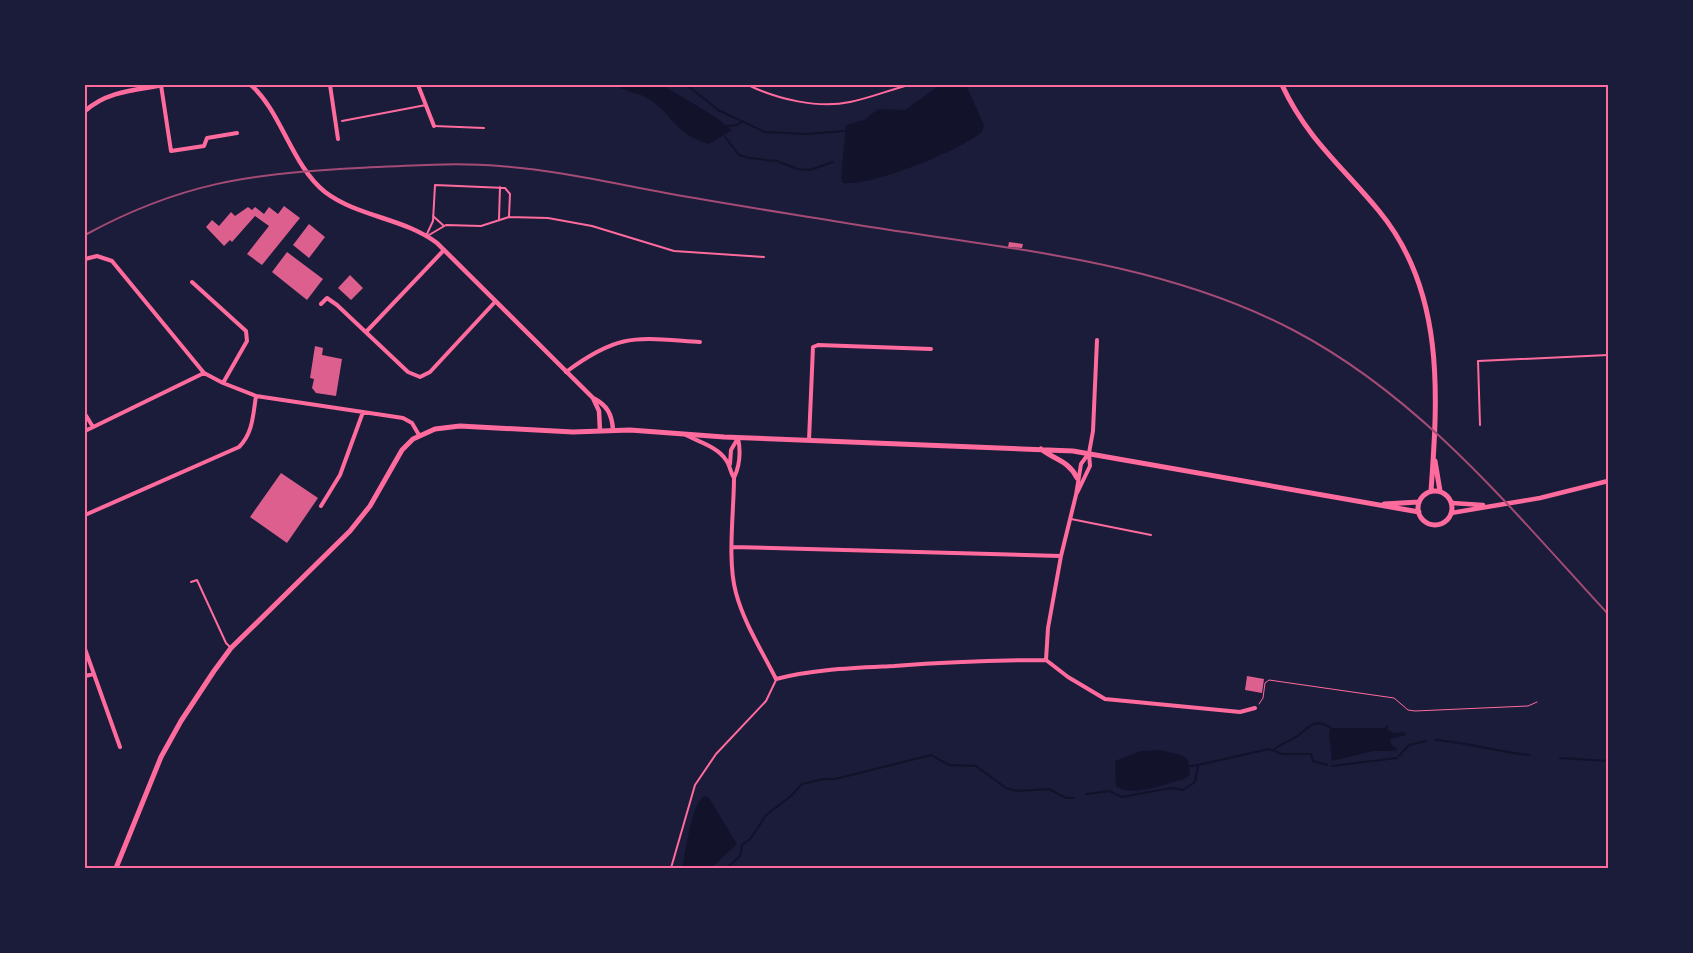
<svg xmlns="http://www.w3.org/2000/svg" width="1693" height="953" font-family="'Archivo Narrow',sans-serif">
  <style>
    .water { fill: #12122b }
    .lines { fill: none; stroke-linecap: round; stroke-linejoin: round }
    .stream { stroke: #12122b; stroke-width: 2 }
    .building { fill: #dd5f8e }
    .path { stroke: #ff6b9d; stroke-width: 1 }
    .service { stroke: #ff6b9d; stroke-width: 2 }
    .minor { stroke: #ff6b9d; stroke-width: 4 }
    .tertiary { stroke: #ff6b9d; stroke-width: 4.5 }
    .secondary { stroke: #ff6b9d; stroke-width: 5 }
    .rail { stroke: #a44b75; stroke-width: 2 }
    .neatline { fill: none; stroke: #ff6b9d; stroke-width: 2 }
  </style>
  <rect width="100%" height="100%" fill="#1b1b3a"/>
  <path class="water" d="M616,85H662L714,116L732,130L709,144C676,134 675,119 651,100C641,93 627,93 616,85Z
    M940,85H966L984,125L982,132C959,151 873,186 843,183L841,178L846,125L864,120L878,109L905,110Z
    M1389,724L1387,730L1394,733L1405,732L1406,735L1390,739L1391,745L1397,748L1396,751H1373L1332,761L1329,732L1331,728H1384Z
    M1160,750L1181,755L1188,760L1190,775L1184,779C1167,784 1129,798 1116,786L1115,761L1141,751Z
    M704,796L709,798L737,844L711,868H682C686,852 691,805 704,796Z"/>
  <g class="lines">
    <path class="stream" d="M687,85L718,110L765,132L805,134L846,131
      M727,126L737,125L743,121
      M725,137L739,155L749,158L777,161L797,169L810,170L833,162
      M1435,740C1466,742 1498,752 1529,755
      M1274,750C1280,743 1287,743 1294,738C1309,730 1311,716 1331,728
      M1399,756L1409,745L1426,741
      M1560,758L1608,761
      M1190,766L1198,765
      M1332,766L1397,758
      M1086,794L1109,791L1122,797L1171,788L1183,790L1195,782L1198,765L1269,749L1282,754H1311L1313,761L1327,765
      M727,868L740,856L742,845L751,838L766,815L791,796L802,784L823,779H835L931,755L949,765L976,766L1006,788L1017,791L1049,789L1066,798H1074"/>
  </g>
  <path class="building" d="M284,206L300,218L262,265L247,254L269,226L255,216L232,242L230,240L224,246L206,227L212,220L219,226L231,212L235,216L248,207L252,210L255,207L264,214L269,207L278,214Z
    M309,224L325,237L309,258L293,245Z
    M1009,242L1023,244L1022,248L1008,247Z
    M287,252L323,279L307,300L272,272Z
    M350,275L363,288L351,300L338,288Z
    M315,346L323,348L322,355L342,359L336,396L316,393L312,388L314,379L310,378Z
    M281,473L318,498L287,543L250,517Z
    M1247,676L1264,679L1262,693L1245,690Z"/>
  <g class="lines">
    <path class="path" d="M1259,704L1263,698L1265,683L1269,680L1394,698L1408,710L1415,711L1528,706L1537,702"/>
    <path class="service" d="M748,85C777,99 818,109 850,102C870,98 889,90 909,85
      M342,121L426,105
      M434,126L484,128
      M433,216L444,226
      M499,219L500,187
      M429,235L446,225L481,226L509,217L548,218L592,226L674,251L764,257
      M426,236L433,221L435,185L505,188L510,194L509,216
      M1480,425L1478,361L1608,355
      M1071,519L1151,535
      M191,582L197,580L226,643L230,647
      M671,868L695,785L716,754L766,701L776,680"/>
    <path class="minor" d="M161,85L171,151L204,146L207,138L237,133
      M330,85L338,139
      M418,85L434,126
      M85,259L97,256L112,261L204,373L223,383L256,396L403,418L412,423L419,435
      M192,282L246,331L247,341L223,383
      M321,304L327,298L337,305L408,372L420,377L430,372L494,303
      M366,332L444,250
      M566,372C620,332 636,338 700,342
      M85,414L93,427
      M85,431L204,373
      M686,435C699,442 718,447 726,460C730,465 730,472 734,478C734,511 727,561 736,593C744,623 762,651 776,679C815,669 854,668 894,666C945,662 995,660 1046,660
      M809,440L813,347L818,345L931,349
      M730,464L731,450L738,438
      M734,478C740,465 741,452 738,438
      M1077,493L1090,466L1089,453L1093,431L1097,340
      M321,506L340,475L363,412
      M85,515L239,447C253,433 253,415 256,396
      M733,547L1061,556
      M85,649L120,747
      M1046,660L1068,677L1105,699L1240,712L1255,708
      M1046,660L1048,628L1061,556L1076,495L1081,464L1089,453
      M85,676L94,674"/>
    <path class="tertiary" d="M251,85C281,111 292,166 325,192C358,217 404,218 437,243L593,398C607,405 612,414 613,430
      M85,111C107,91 136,90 163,85
      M593,398L599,411L600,431
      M1452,503L1483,505
      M1451,513L1540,498L1608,481"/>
    <path class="secondary" d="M1282,85C1307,139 1343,167 1379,211C1445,291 1438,395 1431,491
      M1041,449C1055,460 1069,461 1077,478
      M1435,461L1440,491
      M1418 508a17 17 0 1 1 34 0a17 17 0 1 1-34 0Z
      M1384,504L1419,502
      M116,868L161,757L181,721L214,671L231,648L350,531L370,506L402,450L413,439L435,429L460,426L573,432L630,430L724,437L1073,451L1419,512"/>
    <path class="rail" d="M85,235C180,183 252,173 358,168C406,166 453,162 500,166C556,170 611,183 666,193C732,205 798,215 864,226C1009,249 1161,261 1293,330C1421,397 1512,510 1608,614"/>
  </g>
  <rect width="1693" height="953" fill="none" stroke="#1b1b3a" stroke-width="172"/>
  <rect x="86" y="86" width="1521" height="781" class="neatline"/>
</svg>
